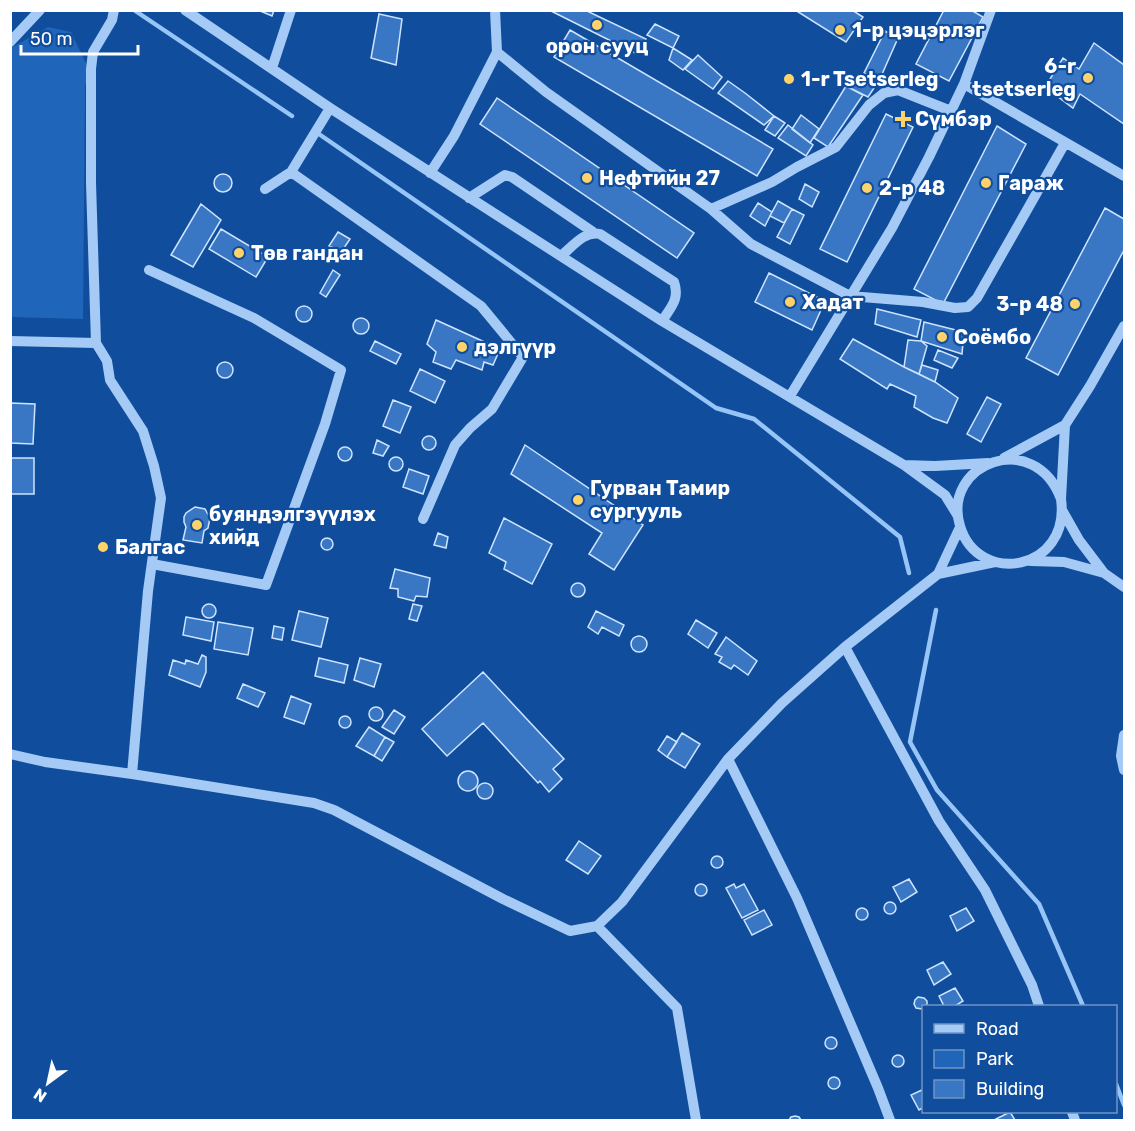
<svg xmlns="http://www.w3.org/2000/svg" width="1135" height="1131" font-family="Rubik,sans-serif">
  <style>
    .green { fill: #1f66bb }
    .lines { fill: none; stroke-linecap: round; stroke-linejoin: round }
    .stream { stroke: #97c5f8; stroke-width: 4.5 }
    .building { fill: #3977c5; stroke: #cee4fe; stroke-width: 1.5 }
    .minor { stroke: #a5caf5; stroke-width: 10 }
    .poi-dot { fill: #ffd369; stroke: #104e9d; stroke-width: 2 }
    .labels { text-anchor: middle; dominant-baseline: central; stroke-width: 4.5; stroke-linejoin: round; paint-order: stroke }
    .poi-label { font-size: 20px; font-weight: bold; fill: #fff; stroke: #104e9d; text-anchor: start }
  </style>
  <rect width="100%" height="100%" fill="#104e9d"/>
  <path class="green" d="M48,27L71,32L91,74L85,85L83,319L11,317V48Z"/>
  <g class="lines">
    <path class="stream" d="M134,10L292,116
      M316,132L716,408L754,419L900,537L909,573
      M936,610L910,742L937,790L1039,904L1083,1006
      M1116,1084L1124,1105"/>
  </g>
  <path class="building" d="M258,10H274L272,16Z
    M549,10H585L646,39L637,54Z
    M795,10H852L863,17L846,42Z
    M944,10H971L983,17L949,81L916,64Z
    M379,14L402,19L396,65L371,58Z
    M655,24L679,36L673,48L647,35Z
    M570,30L773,149L757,176L554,57Z
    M885,31L898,38L879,81L864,73Z
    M1094,43L1124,65V124L1080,94L1073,108L1045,87L1063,58L1079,69Z
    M673,48L692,60L683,70L669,60Z
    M698,55L722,77L713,89L685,69Z
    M854,76L874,88L868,97L846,86Z
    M728,81L745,93L774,116L764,125L718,93Z
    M846,86L863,95L828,147L814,138Z
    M497,98L694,233L677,258L480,124Z
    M886,114L913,127L847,262L820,249Z
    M801,115L819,129L810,143L792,129Z
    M774,116L785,123L775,136L765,130Z
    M788,125L813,145L806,156L778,138Z
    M997,126L1026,144L943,304L914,289Z
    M214 183a9 9 0 1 1 18 0a9 9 0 1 1-18 0Z
    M805,184L819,192L812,207L799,199Z
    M778,201L792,209L784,223L770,216Z
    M758,203L772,212L765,226L750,216Z
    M201,204L221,220L193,267L171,255Z
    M1105,208L1124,219V250L1058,375L1026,358Z
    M792,209L804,215L790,244L777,237Z
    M221,229L268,257L256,277L209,249Z
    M338,232L350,239L342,251L329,246Z
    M333,270L340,275L326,297L320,293Z
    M769,273L825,301L812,330L755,302Z
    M296 314a8 8 0 1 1 16 0a8 8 0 1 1-16 0Z
    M877,309L921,320L917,337L875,324Z
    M353 326a8 8 0 1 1 16 0a8 8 0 1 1-16 0Z
    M436,320L500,349L493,365L484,362L482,370L456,360L451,369L433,362L436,352L427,344Z
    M924,322L964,332L962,354L921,341Z
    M853,339L904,367L935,382L958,398L947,423L933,418L914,407L916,396L890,384L887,389L840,359Z
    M908,340L921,341L927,346L919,374L904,367Z
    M375,341L401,354L396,364L370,351Z
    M938,350L958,358L952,368L934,360Z
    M217 370a8 8 0 1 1 16 0a8 8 0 1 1-16 0Z
    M922,365L938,370L935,382L919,374Z
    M420,369L445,381L435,403L410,391Z
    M987,397L1001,404L981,442L967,434Z
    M393,400L411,407L400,433L383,426Z
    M10,403L35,404L33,444L10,443Z
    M422 443a7 7 0 1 1 14 0a7 7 0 1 1-14 0Z
    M377,440L389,446L383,456L373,453Z
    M525,445L643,525L614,570L589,554L602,533L511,474Z
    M338 454a7 7 0 1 1 14 0a7 7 0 1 1-14 0Z
    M389 464a7 7 0 1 1 14 0a7 7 0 1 1-14 0Z
    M10,458H34V494H10Z
    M409,469L429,476L423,494L403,487Z
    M195,507L205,509L210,518L208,528L204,531L202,543L183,540L186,527L184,522V517L186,513Z
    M504,518L552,544L532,584L504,569L506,562L489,553Z
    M438,533L448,537L446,548L434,545Z
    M321 544a6 6 0 1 1 12 0a6 6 0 1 1-12 0Z
    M395,569L430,578L427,597L416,596L414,601L398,597V589L390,588Z
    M571 590a7 7 0 1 1 14 0a7 7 0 1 1-14 0Z
    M202 611a7 7 0 1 1 14 0a7 7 0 1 1-14 0Z
    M413,604L422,606L417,621L409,619Z
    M299,611L328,618L321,647L292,640Z
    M596,611L624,625L619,636L602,627L598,634L588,627Z
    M186,617L214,622L211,641L183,635Z
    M696,620L717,633L708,648L688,634Z
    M218,622L253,628L248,655L214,649Z
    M274,626L284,628L282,640L272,638Z
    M631 644a8 8 0 1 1 16 0a8 8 0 1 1-16 0Z
    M726,637L757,661L748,675L734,665L731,669L719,662L722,657L715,654Z
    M202,655L206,657V672L200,687L169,675L173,660L185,664L186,660L198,664Z
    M319,658L348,665L344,683L315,676Z
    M360,658L381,664L374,687L354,680Z
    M483,672L564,759L553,769L562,779L549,792L540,781L538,783L483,723L447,756L422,729Z
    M243,684L265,693L258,707L237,698Z
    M291,696L311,704L304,724L284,717Z
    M369 714a7 7 0 1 1 14 0a7 7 0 1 1-14 0Z
    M394,710L405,717L394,734L382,727Z
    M339 722a6 6 0 1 1 12 0a6 6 0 1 1-12 0Z
    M369,727L385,737L374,756L356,746Z
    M682,733L700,744L685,768L667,757Z
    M667,736L677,742L667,757L658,750Z
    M385,737L394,742L382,761L374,756Z
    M458 781a10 10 0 1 1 20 0a10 10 0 1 1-20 0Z
    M477 791a8 8 0 1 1 16 0a8 8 0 1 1-16 0Z
    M579,841L601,856L588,874L566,860Z
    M711 862a6 6 0 1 1 12 0a6 6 0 1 1-12 0Z
    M909,879L917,892L901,902L893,887Z
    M695 890a6 6 0 1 1 12 0a6 6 0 1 1-12 0Z
    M734,884L736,888L744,884L758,910L742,918L726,888Z
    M884 908a6 6 0 1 1 12 0a6 6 0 1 1-12 0Z
    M856 914a6 6 0 1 1 12 0a6 6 0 1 1-12 0Z
    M966,908L974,921L957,931L950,916Z
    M764,910L772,925L752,935L744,920Z
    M943,962L951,974L934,985L927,970Z
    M955,988L963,1001L955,1006H944L939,996Z
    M918,997L924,998L927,1001V1005L924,1006L922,1009L916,1008L914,1004L915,1000Z
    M825 1043a6 6 0 1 1 12 0a6 6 0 1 1-12 0Z
    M892 1061a6 6 0 1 1 12 0a6 6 0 1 1-12 0Z
    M828 1083a6 6 0 1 1 12 0a6 6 0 1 1-12 0Z
    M924,1089V1107L919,1110L911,1095Z
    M1010,1112L1015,1120H994Z
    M795,1116L799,1117L801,1120H789L791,1117Z"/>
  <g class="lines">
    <path class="minor" d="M114,10L112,20L93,52L91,69V183L96,343L107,361L110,380L143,431L154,466L161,498L148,591L132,774
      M185,10L330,108L662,321L904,465L945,495L958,516
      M10,42L40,10
      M497,52L546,92L711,209L751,244L850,296L923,302L955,308L968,307L977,298L1065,143
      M272,68L291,10
      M964,84L1124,176
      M291,172L481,306L523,357L492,409L470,428L455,445L423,519
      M430,173L454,136L497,52L495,10
      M265,189L291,172L330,108
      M469,198L505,175L512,177L593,232
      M711,209L772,182L797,167L836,147L869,105L884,93L898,90L951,111
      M561,256C572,247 585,230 600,234L674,282C680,299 671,307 662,321
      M149,270L254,318L341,370L325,424L266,585L152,564
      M10,341L96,343
      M790,396L892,228L929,157L964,84L991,10
      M1004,458L1065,425L1090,386L1124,326
      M904,465L935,466L988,463
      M1061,499C1035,428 941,463 960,526C978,587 1071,571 1061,499L1065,425
      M1062,510L1079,540L1104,573L1124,587
      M1031,561L1064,562L1104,573
      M938,574L960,527
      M845,647L939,821L985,890L1032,985L1039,1006
      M1124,735L1121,756L1124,770
      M10,754L45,762L132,774L314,803L334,810L503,899L570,931L597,926L622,902L728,759L782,703L845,647L938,574L995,562
      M728,759L797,898L878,1088L890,1120
      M597,926L677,1008L696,1120
      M1072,1112L1075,1120"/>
  </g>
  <g class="poi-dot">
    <circle cx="597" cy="25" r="6"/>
    <circle cx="840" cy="30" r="6"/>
    <circle cx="1088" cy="78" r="6"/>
    <circle cx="789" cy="79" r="6"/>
    <path d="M900 110h6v6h6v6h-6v6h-6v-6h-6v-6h6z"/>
    <circle cx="587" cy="178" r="6"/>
    <circle cx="986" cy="183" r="6"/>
    <circle cx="867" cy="188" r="6"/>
    <circle cx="239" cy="253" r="6"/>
    <circle cx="790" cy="302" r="6"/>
    <circle cx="1075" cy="304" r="6"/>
    <circle cx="942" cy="337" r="6"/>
    <circle cx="462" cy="347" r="6"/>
    <circle cx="578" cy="500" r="6"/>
    <circle cx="197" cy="525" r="6"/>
    <circle cx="103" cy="547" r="6"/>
  </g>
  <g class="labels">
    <g class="poi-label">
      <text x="852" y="30">1-р цэцэрлэг</text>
      <text x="597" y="46" text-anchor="middle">орон сууц</text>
      <text x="1076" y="66" text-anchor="end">6-r<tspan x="1076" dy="23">tsetserleg</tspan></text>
      <text x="801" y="79">1-r Tsetserleg</text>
      <text x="915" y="119">Сүмбэр</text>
      <text x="599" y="178">Нефтийн 27</text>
      <text x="998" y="183">Гараж</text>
      <text x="879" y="188">2-р 48</text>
      <text x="251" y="253">Төв гандан</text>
      <text x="802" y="302">Хадат</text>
      <text x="1063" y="304" text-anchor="end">3-р 48</text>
      <text x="954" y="337">Соёмбо</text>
      <text x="474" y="347">дэлгүүр</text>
      <text x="590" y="488">Гурван Тамир<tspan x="590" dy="23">сургууль</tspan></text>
      <text x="209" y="514">буяндэлгэүүлэх<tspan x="209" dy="23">хийд</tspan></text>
      <text x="115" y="547">Балгас</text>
    </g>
  </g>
  <rect width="1135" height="1131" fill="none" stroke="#ffffff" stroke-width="24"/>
  <rect x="922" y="1005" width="195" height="108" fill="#104e9d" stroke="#7095c4" stroke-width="1.5"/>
  <rect x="934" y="1024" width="30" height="9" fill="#a5caf5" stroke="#7095c4" stroke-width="1.5"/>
  <text x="976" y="1035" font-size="18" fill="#ffffff">Road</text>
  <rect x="934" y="1050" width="30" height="18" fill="#1f66bb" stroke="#7095c4" stroke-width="1.5"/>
  <text x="976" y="1065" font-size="18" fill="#ffffff">Park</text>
  <rect x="934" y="1080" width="30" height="18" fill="#3977c5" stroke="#7095c4" stroke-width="1.5"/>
  <text x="976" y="1095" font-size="18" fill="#ffffff">Building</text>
  <g transform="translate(48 1083) rotate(213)" stroke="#104e9d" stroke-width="4.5" paint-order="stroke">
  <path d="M0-4.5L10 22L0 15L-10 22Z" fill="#ffffff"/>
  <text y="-9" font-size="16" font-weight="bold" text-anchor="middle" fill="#ffffff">N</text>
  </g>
  <path d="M21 45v9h117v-9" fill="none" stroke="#ffffff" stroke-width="3"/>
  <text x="30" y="45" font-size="18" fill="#ffffff" stroke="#104e9d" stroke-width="4.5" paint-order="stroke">50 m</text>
</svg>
